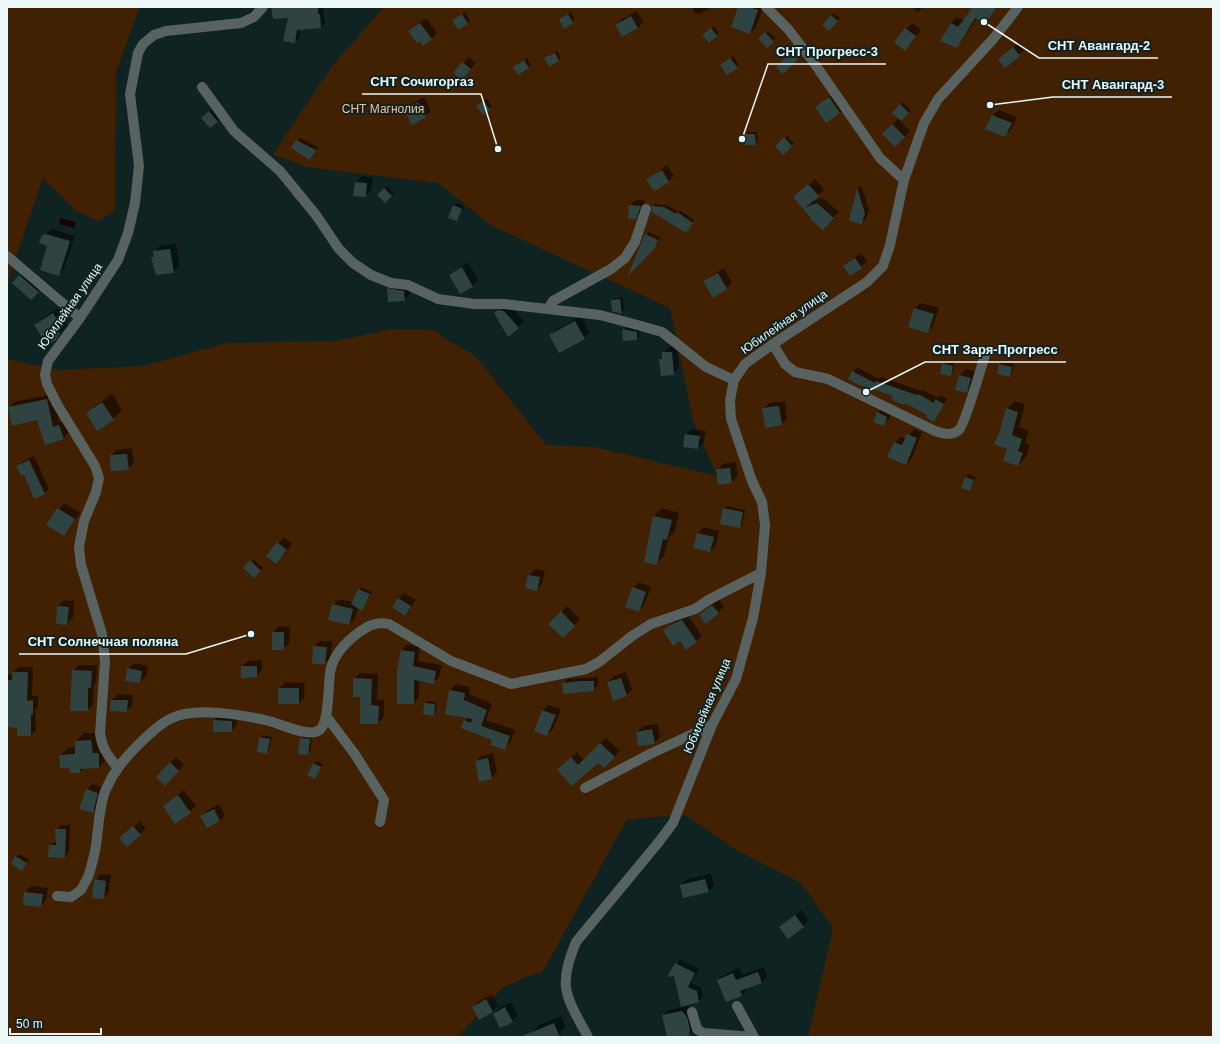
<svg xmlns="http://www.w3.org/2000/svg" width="1220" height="1044" font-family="Arial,sans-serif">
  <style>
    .green { fill: #412101 }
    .water { fill: #140500 }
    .shadow { fill: #0007 }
    .building { fill: #2f4342 }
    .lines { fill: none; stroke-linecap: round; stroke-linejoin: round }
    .minor { stroke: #586261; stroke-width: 10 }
    .labels { text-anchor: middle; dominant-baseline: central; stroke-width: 4; stroke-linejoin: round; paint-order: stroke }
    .park-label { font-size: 12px; fill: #f4c298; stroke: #102323 }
    .street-label { font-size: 12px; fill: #ecf8f7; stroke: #102323 }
    .leader { fill: none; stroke: #ecf8f7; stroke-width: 1.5 }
    .callout-dot { fill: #ecf8f7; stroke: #102323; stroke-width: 1.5 }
    .callout-label { font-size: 13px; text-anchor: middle; font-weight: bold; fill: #ecf8f7; stroke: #102323; stroke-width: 4; stroke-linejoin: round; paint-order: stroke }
  </style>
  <rect width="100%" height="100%" fill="#102323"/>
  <path class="green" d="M7,7H143L139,9L116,72L115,211L98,221L76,211L43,178L7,284Z
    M384,7H1213V1037H808L833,928L801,883L738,851L685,815L627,819L542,973L528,976L502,988L458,1037H7V359L57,370L143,366L227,343L336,341L392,329L434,330L447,340L470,352L482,364L546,445L594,447L717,476L693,420L670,308L492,226L438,183L306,167L273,154L333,65Z"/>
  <path class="water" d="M60,218L76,222L74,228L59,224Z"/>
  <path class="shadow" d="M272,7H323L325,23L321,27L300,28L299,38L294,42L289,16Z
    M692,7H713L699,14L695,13Z
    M740,7H763L756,27L750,33Z
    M911,7H923L918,12Z
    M974,7H998L985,23L977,18L962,41L956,47L951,23L957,17L964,21Z
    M637,11L643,22L638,28L616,25L622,19Z
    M465,12L470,21L467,23L456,18Z
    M571,12L575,20L564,27L562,17Z
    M834,13L840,18L829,30L823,25Z
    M426,18L437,33L431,39L409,31Z
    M912,23L921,30L905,50L895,42Z
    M714,26L719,33L709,42L704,36Z
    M768,31L776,38L767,47L760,39Z
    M1019,42L1025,49L1005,66V54Z
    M795,50L800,56L783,72L777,67Z
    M557,51L561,58L559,60L546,58Z
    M733,56L739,65L737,67L724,63Z
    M469,57L476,63L462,79L454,73Z
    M527,58L531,65L529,67L516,65Z
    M835,92L845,107L840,113L816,107Z
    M424,97L431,111L425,116L405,110L411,104Z
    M487,99L492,106L483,114L480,104Z
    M903,102L911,110L900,121L910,131L895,146L883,134L899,118L894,113Z
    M212,109L219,118L217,121L205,115Z
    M999,110L1017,117L1011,130L1005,135L993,115Z
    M748,132H757L758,141L755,144L745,135Z
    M787,136L794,143L783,153L776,146Z
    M300,138L318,147L312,156L292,148Z
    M667,165L674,176L668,182L648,179Z
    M362,176L373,178L371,191L365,196L356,182Z
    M815,179L824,190L810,202L823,198L839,212L828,223L812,218L795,197Z
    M861,185L869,209L866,219L862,223L850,220L858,189Z
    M387,186L394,193L385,202L379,195Z
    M636,200H645L641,212L635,218L630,205Z
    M457,203L464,206L457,220L454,206Z
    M655,204L666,205L679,212L680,210L694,220L688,229L653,207Z
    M52,229L75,236L64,269L58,275L43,236Z
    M648,232L660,237L657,244L628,275Z
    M176,243L179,266L173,272L152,258L155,255L154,252L160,246Z
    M861,253L867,261L861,267L844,266Z
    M468,262L478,280L472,286L450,275Z
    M724,268L732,283L713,296L704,281Z
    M26,270L44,285L37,293L13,283Z
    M394,283L409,286L410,294L404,300L388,289Z
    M623,297L624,310L621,313L612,300L614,298Z
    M921,303L939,308L933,326L927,332L915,308Z
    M504,305H510L524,321L508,336L495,314Z
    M60,307L69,319L65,323L67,325L55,339L35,326L42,318Z
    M581,316L590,333L584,338L551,335L556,330Z
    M626,327L639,329V337L636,339L623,330Z
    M677,346L679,368L673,374L660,359L663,356V353L669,347Z
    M946,361L955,363L953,372L951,375L943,364Z
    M1003,362L1014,364L1012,373L1010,376L1000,364Z
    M857,367L879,379L881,377L922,391L923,390L938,398L940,395L947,399L934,420L928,414L906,402L904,404L895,395L849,379Z
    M966,369L976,372L972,386L966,392L956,389L960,375Z
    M53,394L59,422L65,420L69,432L64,438L37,419L9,408L14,402Z
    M112,394L122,410L113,419L97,429L87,414L96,405Z
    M785,401L787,419L781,424L763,409L769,403Z
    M1015,401L1025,404L1019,427L1029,431L1025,443L1030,445L1026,457L1018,465L1001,431L1007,409Z
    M883,407L892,411L889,419L883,425L878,413Z
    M692,429L706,431L704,442L698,448L686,434Z
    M914,429L922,432L912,458L906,464L895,442L901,437L906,439Z
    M132,448L134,463L128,469L111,456L116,450Z
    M34,456L49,489L45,493L34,497L24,473L18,466L22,462Z
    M736,462L738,476L732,482L717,470L723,464Z
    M968,474L976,477L970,490L962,488Z
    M64,503L80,513L63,535L47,525Z
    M726,506L745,510L742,524L740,527L724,509Z
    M662,508L679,513L675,531L669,537L664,556L656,564L650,535L654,516Z
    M704,527L719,531L716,546L710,551L694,547L698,533Z
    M284,537L292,544L282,557L268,555Z
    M253,559L263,568L254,577L244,568Z
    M535,569L545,571L542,584L536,590L526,588L529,575Z
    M639,582L651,587L644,605L638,611L633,588Z
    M361,587L372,592L364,607L361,610L358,608L355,618L349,624L333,605L339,599L353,602Z
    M404,593L416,600L405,615L398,599Z
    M64,600L74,601L73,618L67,624L58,606Z
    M719,600L724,607L718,612L700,615Z
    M567,606L580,619L563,636L550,624Z
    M688,615L702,636L696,642L680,640L664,630L679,618Z
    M279,626L290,627L289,644L283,649L273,632Z
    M320,641H332L331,658L325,663L314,646Z
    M407,644L420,647L418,661L442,665L439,677L433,683L419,680V697L414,703L402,650Z
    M262,660V670L256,676L242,666L248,661Z
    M134,663L148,666L146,676L140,682L128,669Z
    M79,665H97L96,682L94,684L93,705L87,710L73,670Z
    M19,667H33L32,696H38V708L35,710L36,730L31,735L7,692V675H13V672Z
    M626,672L632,690L626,695L608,682L614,676Z
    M360,673L378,674L377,700H384V717L378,723L354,679Z
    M598,677V685L593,690L563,684L567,679Z
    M285,682L305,683L304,698L299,703H279V688Z
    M456,684L470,687L469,694L492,704L486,720L515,730L510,743L504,749L493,740L465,721L469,717L450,690Z
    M118,694L133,695L132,705L127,711L112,700Z
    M428,701L437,702L436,712L433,715L425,703Z
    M548,705L561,709L553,729L547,735L543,710Z
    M220,714L237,715V725L231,731L214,720Z
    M658,724L660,737L655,743L637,732L643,726Z
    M84,733H98L107,759L99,767L84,768L79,772L60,756L68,748L76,747V741Z
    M263,735L272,737L269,750L266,753L260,738Z
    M303,736L312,737L310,751L307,754L301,738Z
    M606,738L620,751L604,767L598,761L572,785L564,764L577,752L584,760Z
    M493,753L497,772L492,778L476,761L481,756Z
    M176,757L184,765L165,784L157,777Z
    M316,761L323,764L315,778L313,764Z
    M92,784L103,787L98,806L92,812L87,790Z
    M184,790L196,806L176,822L164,806Z
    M219,804L225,815L220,821L202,816L207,811Z
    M140,821L146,829L127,846L126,833Z
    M61,825H70L69,852L65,857L50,845L57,841L56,830Z
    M19,854L29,860L22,870L16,857Z
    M101,874L111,875L109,892L104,898L95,880Z
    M711,874L714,886L708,892L681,885L687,879Z
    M31,886L48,888L46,900L41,906L24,904L25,892Z
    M801,910L809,920L789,937L781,927Z
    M680,959L699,969L691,983L701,987L703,997L699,1001L687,1004L692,1011L694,1029L689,1035L668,1037L663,1015L669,1010L682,1007L675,975L669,976Z
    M764,967L767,976L762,982L747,988L742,995L718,980L723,975L739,968L742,975Z
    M492,994L498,1006L492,1011L473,1007L479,1001Z
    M511,1002L518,1015L512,1021L494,1014L499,1008Z
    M561,1016L566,1027L560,1032L562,1037H534L532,1033L539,1025Z"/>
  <path class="building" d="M271,7H318V14H320L321,28L297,30L295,43L283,41L288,18L273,19Z
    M738,7H749L758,10L750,34L731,27Z
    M973,7H997L985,24L975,18L957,48L940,41L951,23L958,27Z
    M462,14L468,24L458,30L452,20Z
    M568,14L573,23L564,29L559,19Z
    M831,15L838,21L829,31L822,25Z
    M631,16L638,28L622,37L615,25Z
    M420,23L432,39L423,46L420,41L417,43L408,31Z
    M711,28L717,36L709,43L702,35Z
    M905,28L916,36L905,51L894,42Z
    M765,32L774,42L767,48L758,39Z
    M1013,47L1020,56L1005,68L998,59Z
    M791,52L798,59L783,74L776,67Z
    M555,53L559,61L549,67L544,58Z
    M730,58L738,68L727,75L720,65Z
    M524,60L529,68L518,75L513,67Z
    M462,62L471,69L462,80L453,73Z
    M829,97L840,113L826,123L815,107Z
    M484,101L490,110L483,115L476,106Z
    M418,102L426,117L412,125L404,110Z
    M900,104L909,113L901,121L892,113Z
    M209,111L218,122L210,128L201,118Z
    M992,115L1012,123L1005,137L985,129Z
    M892,124L905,137L895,147L882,134Z
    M744,134H755L756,145H745Z
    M784,137L792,146L783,155L775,146Z
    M296,140L316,150L310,160L291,148Z
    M662,170L669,182L654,191L646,179Z
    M355,182L367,183L366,197L353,196Z
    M808,184L819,196L806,207L817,203L834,218L823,230L810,219L811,218L793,197Z
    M384,188L392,196L385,203L377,195Z
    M857,188L865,213L862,224L849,221Z
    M453,205L462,209L457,221L448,218Z
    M629,205L641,206L636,219H628Z
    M652,206L664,207L676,214L677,212L693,223L686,233L652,212Z
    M46,234L70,241L59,276L40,270L47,246L39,243L42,235Z
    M645,234L658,240L655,248L627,277Z
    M170,249L174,273L156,275L151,257H154L153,251Z
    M855,258L862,268L850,276L843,266Z
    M462,267L473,287L460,294L449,275Z
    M718,273L727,289L713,298L703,281Z
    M19,275L39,292L31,300L12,283Z
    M387,288L404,291L405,301L388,302Z
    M620,299L622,314L612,311L611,300Z
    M914,308L934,314L928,333L908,327Z
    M498,310L504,311L519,328L508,337L494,313Z
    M53,313L62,328L58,330L60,333L56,340L47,345L34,325Z
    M575,321L585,339L559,353L549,335Z
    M622,329L637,332V340L623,341Z
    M662,352H672L674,375L661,376L659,359H662Z
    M942,363L953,366L951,376L940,374Z
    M999,364L1012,367L1010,377L997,374Z
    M852,371L875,383L876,381L917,395L918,394L934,403L935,399L944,404L934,422L926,417L927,415L905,403L904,405L892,400L893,396L857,384L848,379Z
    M959,375L971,378L967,393L955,390Z
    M47,399L53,427L59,425L64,439L45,445L37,420L12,426L8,407Z
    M102,402L114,420L97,431L86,413Z
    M779,406L782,425L765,428L762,408Z
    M1006,408L1018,412L1012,435L1022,439L1018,451L1023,453L1018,466L1003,461L1007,449L994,444L1000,431Z
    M877,412L887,417L884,426L873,422Z
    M685,434L700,436L698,449L683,447Z
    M907,434L917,438L906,465L887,457L894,442L902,445Z
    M127,454L129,470L111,471L110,455Z
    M29,460L45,494L34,499L24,475L21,476L16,466Z
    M730,468L732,483L718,485L716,469Z
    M965,477L974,480L970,491L961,488Z
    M57,508L75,519L64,536L46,525Z
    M723,508L743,512L740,528L720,524Z
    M653,516L672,520L667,540L663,539L657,565L644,562Z
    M697,533L714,537L710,552L693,548Z
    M277,542L287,550L276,564L266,556Z
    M250,560L261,571L254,578L243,568Z
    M528,575L540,577L537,591L525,588Z
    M632,587L646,592L639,612L625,607Z
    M358,589L370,594L362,611L351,604Z
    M398,598L411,606L405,616L392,607Z
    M332,604L353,609L349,625L328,620Z
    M712,605L719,613L706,624L699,615Z
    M57,606L69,607L67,625L56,624Z
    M561,611L575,626L563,638L548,624Z
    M682,620L697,642L686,650L680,641L673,646L663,630L672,624Z
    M272,632H284V650H272Z
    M313,646L327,647L325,664H312Z
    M401,650L415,652L413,666L436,671L434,684L414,680V704H397V670Z
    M241,666H257V677L241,678Z
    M127,668L142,671L140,683L125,681Z
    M72,670L92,671L91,688H88V711H70Z
    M12,672H28L27,701L33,700V714H31V736H17V728L7,727V680H12Z
    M353,678L372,679L371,705L379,706L378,724H360V697H353Z
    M621,678L627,696L613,701L607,682Z
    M581,681H594V691L563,694L562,683Z
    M278,688H299V704H278Z
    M449,690L465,693L464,700L487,710L481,726L510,736L505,750L490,745L492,740L461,728L464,720L471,723L472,719L445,714Z
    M111,700H128L127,712L110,711Z
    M424,703L435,704L434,716L423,714Z
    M542,710L556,715L547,736L534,731Z
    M213,720L232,721V732H213Z
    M652,729L655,744L638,746L636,732Z
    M259,737L270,739L267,754L257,752Z
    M300,738L310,739L308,755L298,754Z
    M91,740L93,753H99V768L80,769V773H70V768H60L59,755L75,754V741Z
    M600,743L615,757L604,768L598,763L572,786L557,770L571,757L578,765Z
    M488,758L492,779L479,782L475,761Z
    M170,762L179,771L165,786L156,777Z
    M313,763L321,767L315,779L307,775Z
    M86,789L98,793L93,813L79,809Z
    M178,795L191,813L175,824L163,806Z
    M214,809L220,821L207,828L200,816Z
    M133,826L141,835L127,847L119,838Z
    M55,829H66L65,858L48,857L49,845H56Z
    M15,856L27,863L22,871L11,864Z
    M94,879L106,881L104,899L92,898Z
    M705,879L709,892L683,898L680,885Z
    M24,892L43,894L41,907L23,905Z
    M795,915L804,927L788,939L779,927Z
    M675,963L695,973L688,987L697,991L699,1002L681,1007L674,976L667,977Z
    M758,972L762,983L740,991L742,996L726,1002L717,980L733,973L736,980Z
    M486,999L493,1012L479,1020L472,1007Z
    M505,1007L513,1022L500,1028L493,1014Z
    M682,1011L687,1017L690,1029L689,1036L667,1037L662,1015Z
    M554,1023L560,1037H520Z"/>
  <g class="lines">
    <path class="minor" d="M766,7L788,29L812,60L880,158L904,180
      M202,87L234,131L280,171L316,215L339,249L353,263L371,275L391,283L408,285L438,299L474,304H504L600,315L641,326L662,332L706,367L734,380
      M7,256L80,318
      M548,309L553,301L611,269L625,258L635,242L646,209
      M773,344L785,364L795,372L828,379L935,431C944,434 952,436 959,430C965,424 981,368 985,355
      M326,716L354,753L384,800L380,822
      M117,767C108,756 102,748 100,734L105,661L102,634L81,565L79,547L84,521L96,492L99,478L95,466L57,404L47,384L45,375L48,361L80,318L118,260L128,233L135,203L139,166L130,94L138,53L143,44L154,35L166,31L241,23L254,17L263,7
      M585,788L650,754L712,725
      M57,896L71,897L81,890L88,877C91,869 93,860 95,851C99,830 98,808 106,789C114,771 124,759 138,745C147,736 158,725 170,719C194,706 244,715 269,721C281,724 307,737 318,731C331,725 327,682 331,668C335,653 346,642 358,633C368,626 376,621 389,624L451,661L511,684L586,669L599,662L632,636L651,624L695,609L710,599L761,573
      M692,1012L697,1029L703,1033L754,1037L737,1006
      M588,1037C566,996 557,987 576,942L658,843L673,823L712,725L736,679L753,618L761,573L765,525L762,502L752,481L731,419L730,400L734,380L745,364L773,344L867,282L883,266L890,245L904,180L924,123L938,99L994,38L1018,7"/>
  </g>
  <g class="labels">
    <g class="park-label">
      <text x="383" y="109">СНТ Магнолия</text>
    </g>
    <g class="street-label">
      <text transform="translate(70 306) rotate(-55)">Юбилейная улица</text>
      <text transform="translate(784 322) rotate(-35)">Юбилейная улица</text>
      <text transform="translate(707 706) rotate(-67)">Юбилейная улица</text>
    </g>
  </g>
  <path class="leader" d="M984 22L1039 58H1158M742 139L768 64H886M498 149L481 94H362M990 105L1053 97H1172M866 392L925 362H1066M251 634L186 654H19"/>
  <g class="callout-dot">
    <circle cx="984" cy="22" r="4"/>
    <circle cx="742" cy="139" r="4"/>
    <circle cx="498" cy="149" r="4"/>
    <circle cx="990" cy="105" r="4"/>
    <circle cx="866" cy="392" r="4"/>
    <circle cx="251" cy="634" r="4"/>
  </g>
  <g class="callout-label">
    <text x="1099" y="50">СНТ Авангард-2</text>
    <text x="827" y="56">СНТ Прогресс-3</text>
    <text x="422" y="86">СНТ Сочигоргаз</text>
    <text x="1113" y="89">СНТ Авангард-3</text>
    <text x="995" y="354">СНТ Заря-Прогресс</text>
    <text x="103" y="646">СНТ Солнечная поляна</text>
  </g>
  <rect width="1220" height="1044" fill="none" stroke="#ecf8f7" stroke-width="16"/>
  <path d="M10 1028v6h91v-6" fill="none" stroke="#ecf8f7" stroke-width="2"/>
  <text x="16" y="1028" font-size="12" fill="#ecf8f7" stroke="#102323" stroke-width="3" paint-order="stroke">50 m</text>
</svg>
